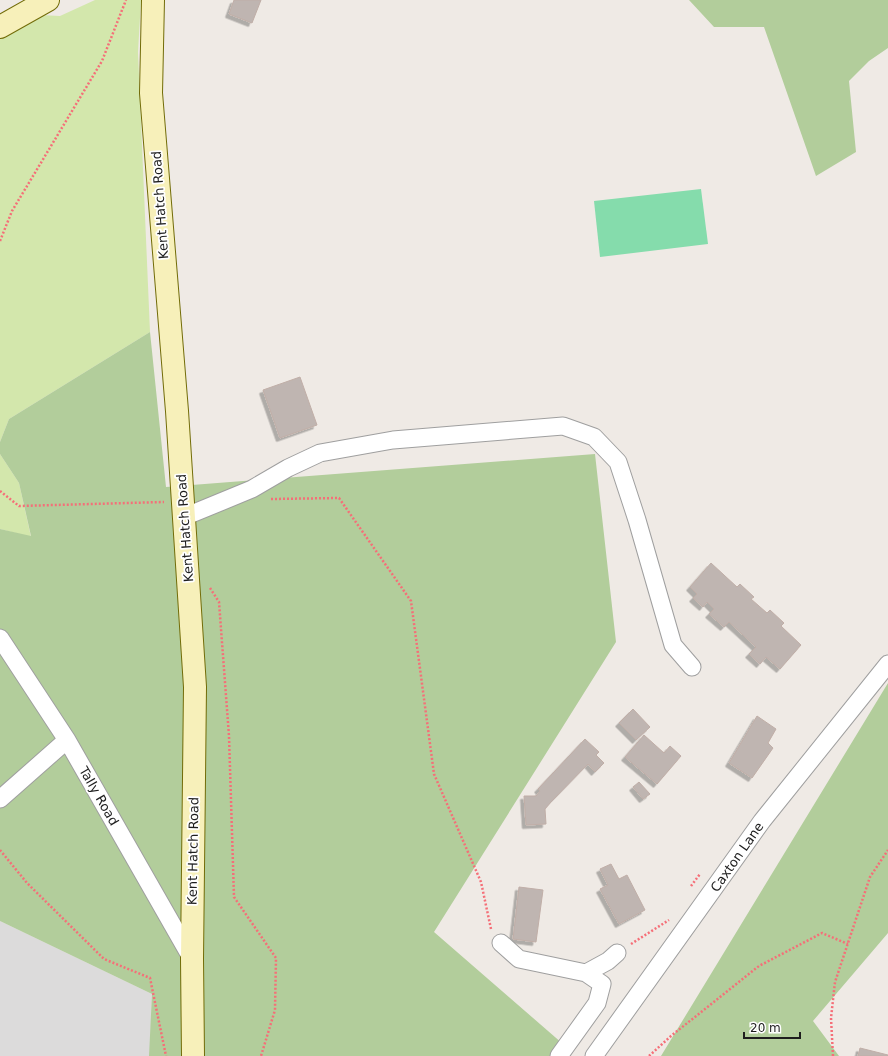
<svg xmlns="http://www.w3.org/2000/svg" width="888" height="1056" font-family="'DejaVu Sans',sans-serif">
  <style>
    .residential { fill: #dcdbdb }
    .grass { fill: #d3e7ac }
    .forest { fill: #b2cd9b }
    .pitch { fill: #85dcac }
    .building { fill: #bfb5b1; stroke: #c0aea7; filter: url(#shadow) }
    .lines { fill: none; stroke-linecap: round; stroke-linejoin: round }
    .street-casing { stroke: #9f9f9f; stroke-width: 19 }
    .secondary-casing { stroke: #726c08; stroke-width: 24 }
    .path { stroke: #f56f78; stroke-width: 2.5; stroke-dasharray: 2 2; stroke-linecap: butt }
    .street { stroke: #fff; stroke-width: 17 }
    .secondary { stroke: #f7f0ba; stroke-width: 22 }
    .labels { text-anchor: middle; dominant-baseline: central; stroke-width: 3.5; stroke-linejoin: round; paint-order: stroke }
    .street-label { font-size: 13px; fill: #1e1e1e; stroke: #fff }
  </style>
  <defs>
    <filter id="shadow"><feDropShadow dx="-3.5" dy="3.5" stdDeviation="0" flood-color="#0004"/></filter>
  </defs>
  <rect width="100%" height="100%" fill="#efeae5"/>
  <path class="residential" d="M0,921L152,994L150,1056H0Z"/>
  <path class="grass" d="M95,0H141L138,52L150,332L9,419L0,442V35L40,15L60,16Z
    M0,454L19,483L31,537L0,529Z"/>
  <path class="forest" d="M689,0H888V48L869,61L849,81L856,152L816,176L764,27H714Z
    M150,332L166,487L595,454L616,642L434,932L563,1044L554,1056H149L152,994L0,921V529L31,536L19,483L0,454V442L9,419Z
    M888,683V933L813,1021L839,1056H661Z"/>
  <path class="pitch" d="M701,189L708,244L600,257L594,201Z"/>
  <path class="building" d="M234,0H261L252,23L229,14Z
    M300,377L317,425L280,438L263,390Z
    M711,563L737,587L740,584L754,597L751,599L767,613L770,610L784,623L781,626L801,645L780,669L766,657L760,664L749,654L756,647L729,622L724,627L709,614L714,609L707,602L703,607L693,598L697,594L690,587Z
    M633,709L650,727L636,740L619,723Z
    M757,716L776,729L768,743L773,748L752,778L729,763Z
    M644,735L664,753L670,746L681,756L657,784L625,757Z
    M585,739L599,752L596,755L604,763L595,772L588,764L551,802L545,809L546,824L526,825L524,796H536L540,791L538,789Z
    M639,782L650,794L643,799L633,787Z
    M611,864L619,879L627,875L645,910L619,924L600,889L608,885L600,869Z
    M519,887L543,890L536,942L513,939Z
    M860,1048L888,1055V1056H858Z"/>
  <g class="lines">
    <g class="street-casing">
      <path id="street" d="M184,517L252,489L288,468L320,453L393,440L563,426L594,437L618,462L637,520L673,645L692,667
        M0,638L67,740L192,959
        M0,799L67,740
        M501,943L519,959L586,973L608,961L617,953
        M559,1056L597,1003L602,984L586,973
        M594,1056L762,821L888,664"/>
    </g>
    <g class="secondary-casing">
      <path id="secondary" d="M153,0L151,93L177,411L195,687L192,959L193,1056
        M0,27L48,0"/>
    </g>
    <path class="path" d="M0,241L12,211L102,61L126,0
      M0,491L19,506L164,502
      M271,499L339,498L411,601L434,774L481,882L491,929
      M210,588L219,602L229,736L234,897L276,958L275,1010L261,1056
      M0,850L27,883L104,959L150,978L166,1056
      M691,886L700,874
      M631,944L669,920
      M649,1056L671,1036L759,966L822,933L848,944
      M833,1056L831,1018L835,982L870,877L888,850"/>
    <use href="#street" class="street"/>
    <use href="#secondary" class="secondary"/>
  </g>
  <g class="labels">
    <g class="street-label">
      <text transform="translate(160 205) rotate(-94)">Kent Hatch Road</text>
      <text transform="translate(185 528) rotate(-94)">Kent Hatch Road</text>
      <text transform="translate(99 796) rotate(60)">Tally Road</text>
      <text transform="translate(193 851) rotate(-89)">Kent Hatch Road</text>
      <text transform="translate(737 857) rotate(-55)">Caxton Lane</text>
    </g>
  </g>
  <path d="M744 1032v6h56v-6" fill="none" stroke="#1e1e1e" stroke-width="2"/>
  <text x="750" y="1032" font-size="12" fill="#1e1e1e" stroke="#ffffff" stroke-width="3" paint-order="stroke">20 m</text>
</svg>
